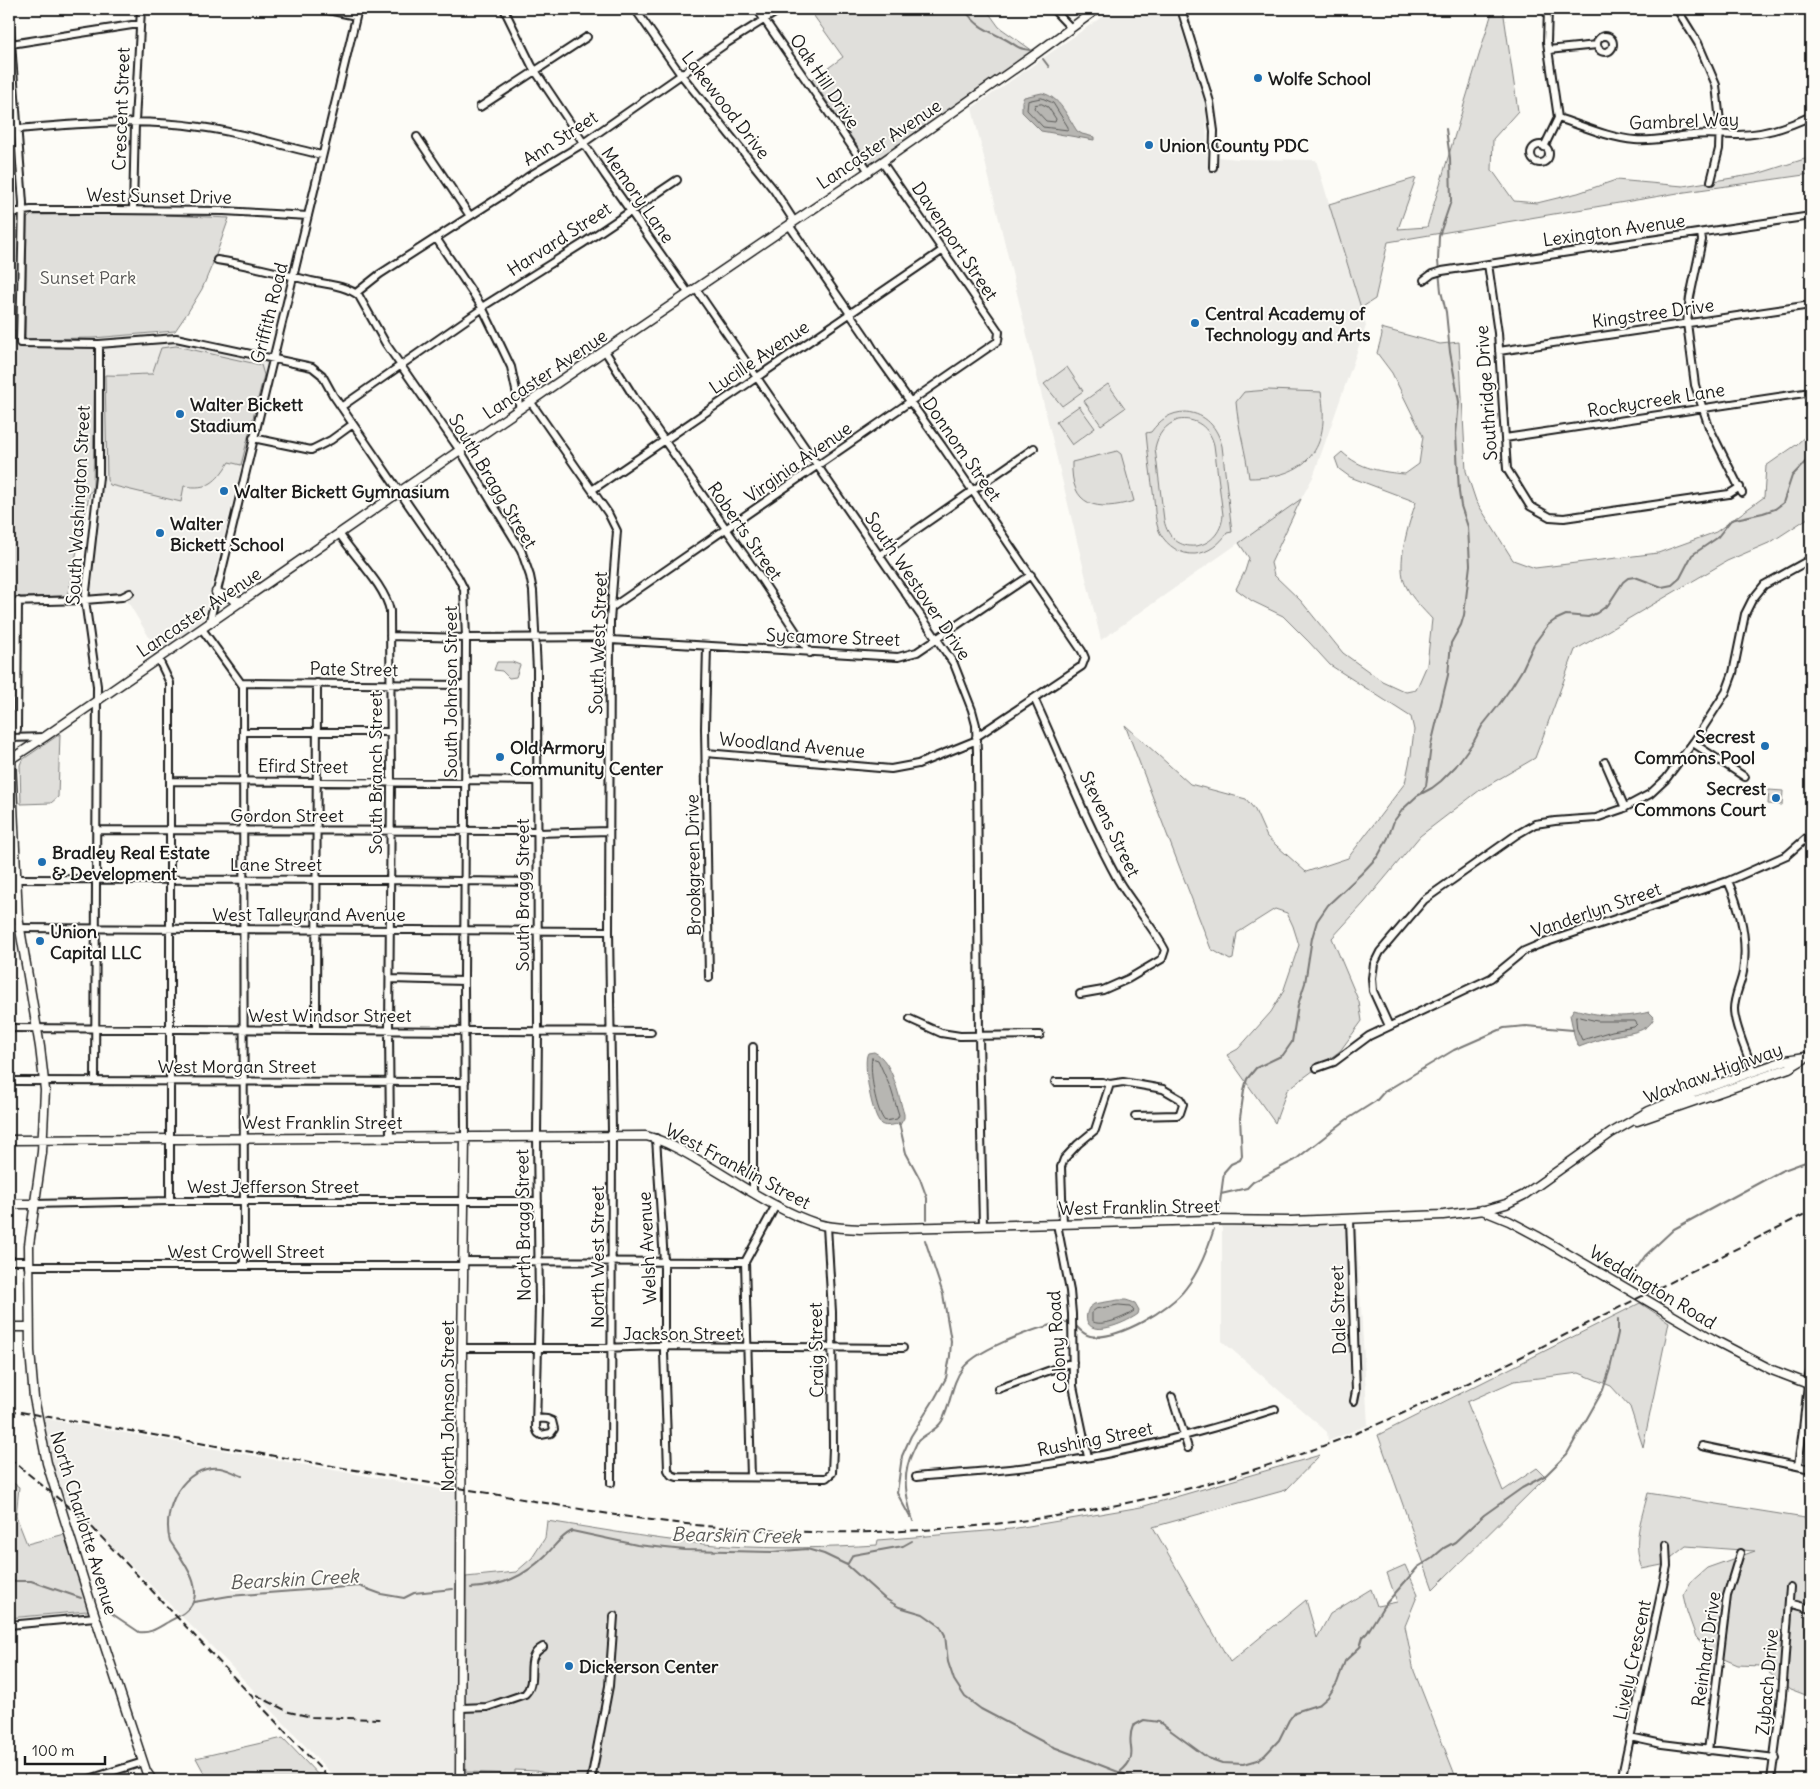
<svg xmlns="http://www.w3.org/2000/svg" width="1820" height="1789" font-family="Delius,sans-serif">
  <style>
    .built { fill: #eeede9 }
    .green { fill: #e0dfdb; stroke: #7e7e7c; fill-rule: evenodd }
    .water { fill: #b7b6b2; stroke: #797876 }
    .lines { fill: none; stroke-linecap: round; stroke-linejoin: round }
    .shore { stroke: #5a5a58; stroke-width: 1 }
    .stream { stroke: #797876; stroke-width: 2 }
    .minor-casing { stroke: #1c1c1c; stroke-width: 10 }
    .major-casing { stroke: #1c1c1c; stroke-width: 11 }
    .minor { stroke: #fdfcf7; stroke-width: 6 }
    .major { stroke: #fdfcf7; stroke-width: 8 }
    .rail { stroke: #1c1c1c; stroke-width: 2; stroke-dasharray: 8 4; stroke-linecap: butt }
    .poi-dot { fill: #1f6fb2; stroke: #fdfcf7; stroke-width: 2 }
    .labels { text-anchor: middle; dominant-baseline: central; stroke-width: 4; stroke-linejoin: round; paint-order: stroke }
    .poi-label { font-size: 18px; font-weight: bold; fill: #1c1c1c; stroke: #fdfcf7; text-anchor: start }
    .street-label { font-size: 18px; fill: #1c1c1c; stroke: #fdfcf7 }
    .park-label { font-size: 18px; fill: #575655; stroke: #fdfcf7 }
    .water-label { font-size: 19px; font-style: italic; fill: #5a5a58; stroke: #fdfcf7 }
  </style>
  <rect width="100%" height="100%" fill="#fdfcf7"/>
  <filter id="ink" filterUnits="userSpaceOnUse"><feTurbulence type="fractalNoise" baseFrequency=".02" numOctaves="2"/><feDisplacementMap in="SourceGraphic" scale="10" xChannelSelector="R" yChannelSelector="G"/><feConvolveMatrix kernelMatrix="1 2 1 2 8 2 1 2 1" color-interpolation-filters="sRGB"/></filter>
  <g filter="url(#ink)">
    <path class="built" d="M1113,9H1175L1206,106L1207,156L1239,159L1316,160L1366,326L1313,477L1301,499L1101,640L972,108Z
      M177,340L268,361L203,620L199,624L158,652L122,592L88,596L90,571L103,481L102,345Z
      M1222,1226H1356L1368,1425L1328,1441L1327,1432L1222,1341Z
      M42,1418L457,1492L456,1780H337L229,1664L63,1497L48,1456Z"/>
    <path class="green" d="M809,9H986L999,27L1033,51L870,164L812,80L843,57Z
      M1493,9H1503L1518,111L1493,139L1492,170L1514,201L1537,203L1578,193L1616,180L1683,186L1757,174L1811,157V174L1678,193L1388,242L1375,299L1361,308L1329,204L1416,178L1398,229L1427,227Z
      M147,214L229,218L215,258L202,289L188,312L175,331L93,338L25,339L27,219L31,215Z
      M1381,328L1440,344L1459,342L1466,471L1476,501L1513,560L1535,568L1658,553L1716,532L1764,497L1766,466L1796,445L1811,431V516L1771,542L1727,561L1575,650L1535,758L1480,790L1420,836L1364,903L1332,938L1359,1002L1362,1021L1340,1051L1287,1090L1275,1123L1227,1055L1238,1049L1271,1012L1283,992L1299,945L1293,926L1287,913L1275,909L1237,933L1233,959L1230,960L1211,949L1125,725L1190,784L1246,799L1255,810L1267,837L1306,872L1348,858L1405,783L1411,755L1414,730L1411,717L1330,665L1309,642L1283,616L1252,601L1236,589L1245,571L1249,558L1239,543L1301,499L1271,563L1274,575L1301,601L1343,653L1382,681L1406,692L1416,690L1427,665L1432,619C1423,609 1412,599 1406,586C1395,565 1409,523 1416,502L1350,477L1339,469L1335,458L1342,452C1360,469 1382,472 1405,474L1419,464L1423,436L1392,373L1377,353L1382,335Z
      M9,331H17V346H95L93,490L90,492L67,596L9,597Z
      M176,346L261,365L264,375L241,465L229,462C216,482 209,490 184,486L181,502L110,485L107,480L105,375C121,376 136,374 152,374L161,348Z
      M1067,367L1083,391L1062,406L1044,384Z
      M1108,384L1125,408L1101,425L1084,401Z
      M1268,390L1321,392C1331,449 1307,478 1249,478C1246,452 1238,428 1236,402L1244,392Z
      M1079,406L1095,428L1072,445L1056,422Z
      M1186,412C1206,414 1217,427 1222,446L1232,532L1227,533C1220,544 1208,553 1195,554C1181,555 1167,546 1160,533C1155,523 1155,510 1154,499C1151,477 1148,455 1146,433L1151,432C1160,420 1170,412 1186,412ZM1178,420C1196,417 1210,428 1214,445L1223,515C1220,553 1171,558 1164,520L1155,448C1158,434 1165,425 1178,420Z
      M1117,451L1121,454L1134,501C1097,512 1070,507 1072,462Z
      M497,662H512L520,665L516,677L509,678L502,671L494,670Z
      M60,734L58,797L51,803L21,804L20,765L22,760Z
      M1769,790L1783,791L1782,805L1768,804Z
      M1640,1303L1669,1322L1643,1447L1630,1407L1611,1386L1579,1373L1514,1381L1467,1402L1503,1491L1537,1468L1546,1477L1433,1589L1378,1435Z
      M1320,1455L1286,1490L1153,1527L1230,1662L1306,1600L1317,1638L1330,1614L1371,1589L1377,1606L1397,1602L1387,1573L1405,1565L1418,1594L1405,1626L1414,1671L1457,1780H577L536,1771L515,1770V1774L466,1772L464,1719L466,1577L516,1572L532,1558L545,1538L547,1521C607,1530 668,1542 728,1546C778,1549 828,1548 877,1545L878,1540L1011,1529L1141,1507Z
      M9,1480L19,1487L16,1516L27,1544L65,1534L89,1610L87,1611L9,1618Z
      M1648,1493L1811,1519V1697L1790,1689L1760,1666L1738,1665L1712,1654L1696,1637L1687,1612L1683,1595L1691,1582L1707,1568L1755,1551L1686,1546L1662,1565L1642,1569C1632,1541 1641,1521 1648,1493Z
      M283,1738L323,1780H208L196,1758Z"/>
    <path class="water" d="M1042,93C1060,97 1067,116 1077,131L1082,134L1094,137V140L1041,131L1022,112V101L1024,97Z
      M1574,1009C1599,1016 1623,1019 1649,1012L1654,1017C1649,1033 1627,1033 1613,1036C1602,1038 1590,1043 1579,1047L1575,1039L1570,1015Z
      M874,1052C893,1061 898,1095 904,1114V1118L900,1125C894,1123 887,1128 881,1124C872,1118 862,1061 868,1053Z
      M1118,1300H1126L1135,1303L1139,1310L1138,1314C1129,1321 1095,1337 1088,1323C1085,1318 1087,1312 1089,1308L1094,1304Z"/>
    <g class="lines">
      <path class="shore" d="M1042,98L1053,103L1068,127V130L1043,127L1027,110L1028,101Z
        M1042,104L1048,107L1056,119L1055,122L1046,121L1034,108L1035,105Z
        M1576,1016L1597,1021H1635L1637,1024L1634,1027L1612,1031L1582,1040L1577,1029Z
        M872,1058L878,1060L891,1089L899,1115L897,1119L885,1121C876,1112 869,1070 872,1058Z
        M1119,1305L1130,1306L1134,1311C1126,1317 1100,1328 1092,1321V1312L1096,1309Z"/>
      <path class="stream" d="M964,9C978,28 985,29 1005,39C1018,46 1015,48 1030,50
        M1043,59L1049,67
        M1421,793L1426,786L1431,745L1448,675L1451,643L1461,625L1464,615L1470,565L1468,527L1461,506L1459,492L1456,434L1459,402L1450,352L1446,312L1441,291L1438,261L1439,236L1451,201L1450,158L1446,129
        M899,1123L906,1153L920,1179L927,1198V1219
        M1221,1194L1247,1188L1253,1182L1295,1160L1346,1120L1376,1101L1384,1092L1454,1050L1504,1028L1526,1026L1573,1030
        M1219,1210L1224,1172L1231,1164L1240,1160L1242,1156L1240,1118L1244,1090L1247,1079L1256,1068L1283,1055L1292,1042L1298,1005L1305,983L1312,938L1317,921L1328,905L1361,874L1378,856L1388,838L1394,821L1403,809L1417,796L1432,788L1441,781L1456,766L1474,741L1482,726L1498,706L1512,686L1522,670L1534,644L1548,625L1555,620L1566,615L1588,617L1597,613L1608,605L1623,582L1628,578L1635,577L1662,587L1672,585L1680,578L1692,555L1717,538L1731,520L1763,513L1775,509L1783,503L1792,476L1811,456
        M1629,1279L1645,1256L1674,1229L1781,1171L1811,1160
        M1075,1325C1079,1329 1084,1335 1090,1336C1117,1341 1171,1309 1186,1288C1200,1270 1207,1250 1214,1229
        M910,1517L897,1493L902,1456L911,1436L935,1398L946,1378L950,1356L951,1341L943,1294L925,1240
        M913,1521C906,1497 901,1475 913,1451C915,1448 916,1443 918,1441C926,1433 936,1431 942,1421C951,1405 951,1383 963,1368C979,1348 1045,1323 1071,1322
        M847,1565L853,1555L903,1546L912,1541
        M9,1581H31L81,1598
        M471,1588C502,1586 524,1577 546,1555C555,1546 560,1537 572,1531L637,1545L685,1550L772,1552L807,1549L824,1554L847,1565L884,1598L899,1607L923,1614L940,1626L945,1635L948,1662L954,1680L965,1697L981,1709L1051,1746L1139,1780
        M194,1602L229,1596L359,1586L381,1594L404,1598L414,1593L453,1589
        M105,1609L139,1632C150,1634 159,1627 168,1622C173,1619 180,1616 185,1612C210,1593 182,1560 170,1541C161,1509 183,1465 220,1468C227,1469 235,1473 242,1476
        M1120,1772C1142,1754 1124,1746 1133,1726L1144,1720L1159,1722L1208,1758L1222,1763L1244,1764L1258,1760L1265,1755L1279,1740L1289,1720L1295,1712L1320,1704L1328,1697L1337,1683L1345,1661L1360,1647L1363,1637L1367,1633L1383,1607L1418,1567L1431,1559L1444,1548L1455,1542L1484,1515L1522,1488L1546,1475L1567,1454L1603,1390L1610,1369L1618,1333V1319"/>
      <g class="minor-casing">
        <path id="minor" d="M323,9L356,16
          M504,9L532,66L605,175L689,294
          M635,9L679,72L774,190L794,221
          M757,9L868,170
          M1053,9L1071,28
          M1181,9L1210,102L1214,131L1213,167
          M1677,9L1698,43L1716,85L1720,122L1719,149L1711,181
          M9,16L23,203L20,343L99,344L176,338L312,367L322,375L333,395L458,577L464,589L466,638L464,981L465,1137
          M1597 44a8 8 0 1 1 16 0a8 8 0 1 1-16 0Z
          M11,44L132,25H140
          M1548,50L1597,45
          M480,107L587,37
          M1558,118C1583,126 1609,138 1635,140C1655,142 1673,136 1692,135C1707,133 1723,135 1738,135C1764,135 1788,127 1811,116
          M17,129C77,124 139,118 200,127C241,132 282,146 322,155
          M417,137L470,216
          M1531 154a9 9 0 1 1 18 0a9 9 0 1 1-18 0Z
          M1544,147L1558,118L1547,42L1548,9
          M133,210L135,122L141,9
          M9,213L31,210H112L224,211L308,216
          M789,225L868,340L879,358L942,446L1082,651L1085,658L1082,666L976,737
          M1701,233L1702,240L1690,297L1687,323L1695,385L1709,427L1742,493
          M436,238L482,307L500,344L511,367L520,409
          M217,260C249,265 280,273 311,281C326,284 348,286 359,296L386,344L463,455L521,550L530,576L533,591L537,670L538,1032L537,1136L539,1305L536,1428L538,1433L541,1435L551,1433L554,1429L552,1421L547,1419L536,1418
          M1488,264L1498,333L1507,469L1530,506L1550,517L1564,518L1729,494L1740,487
          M1424,280L1432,274L1442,271L1811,216
          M696,289L954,664L972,710L976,725L977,753L979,1036L983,1226
          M356,293L380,274L506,193L529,176L579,146L727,43L781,9
          M482,307L582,244L677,180
          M605,351L634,397L757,573L810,653
          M1499,351L1811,305
          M530,401L608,513L617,531L610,621L609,931L612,1131L611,1483
          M341,407L483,308
          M253,438L311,450L331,440L353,424
          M1505,438L1811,392
          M592,490L943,250
          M339,533C353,556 385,585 390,611L391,783L389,1030L390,1137
          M880,555L1034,448
          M9,602L85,600L122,597L130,593
          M611,608L998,341L999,332L882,162
          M209,624L358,9
          M202,629L243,686L244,1265
          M390,636L466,638L611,637
          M611,640L898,657L917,652L1031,575
          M707,646L705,728L709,978
          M158,658L170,683V1201
          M242,683L465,685
          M1034,698C1062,759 1086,822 1118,880C1132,904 1152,925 1165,950L1162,959L1128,979L1103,990L1080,994
          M17,730L18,601
          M243,732H390
          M9,738L45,737
          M1693,743L1745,777
          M706,753L891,769L918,764L977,740
          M1605,762L1625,808
          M465,780L537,781
          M170,781L465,783
          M96,830L537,831
          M537,833L609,831
          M15,879L390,880L537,882
          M1728,881C1740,908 1748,941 1743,972C1741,984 1734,996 1734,1009C1734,1025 1748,1056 1754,1072
          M9,928L609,931
          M390,979L464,981
          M910,1019L941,1033L960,1036L1040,1035
          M1389,1026L1373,991L1372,978L1374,964L1380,952L1424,900L1516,835L1535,824L1555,821L1596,818L1622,809L1650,794L1666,779L1695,740L1726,692L1733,673L1745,614L1752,600L1764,585L1811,559
          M9,1028L651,1032
          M316,1030L317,683
          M1317,1068L1334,1062L1369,1036L1491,978L1524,951L1538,945L1728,881L1787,855L1811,834
          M9,1081L465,1082
          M95,1081L97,686L85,600L99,477V344
          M1055,1082H1102L1110,1084L1123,1082L1163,1089L1180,1099L1183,1104L1180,1113L1177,1115L1135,1116
          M656,1138L664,1262V1352L668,1470L671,1475L677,1477L826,1478L832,1473L833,1447L832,1312L827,1226
          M753,1192V1047
          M33,1204L170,1201H538
          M1350,1219L1356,1391L1354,1401
          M1057,1224L1070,1291L1072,1314L1073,1386L1088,1457
          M1063,1224L1061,1167L1064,1159L1078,1144L1095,1130L1110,1084
          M9,1261H28
          M463,1261L745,1262
          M28,1266H463
          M462,1348H605L655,1346L903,1348
          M998,1389L1073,1362
          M1172,1397L1188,1448
          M1702,1446L1811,1469
          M1798,1466L1803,1429L1809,1375L1811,1369
          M751,1477L745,1262L776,1205
          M916,1477C960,1473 1005,1471 1049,1464C1125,1453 1201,1433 1275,1409
          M1789,1603L1811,1609
          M9,1625L95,1617
          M461,1708L487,1707L525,1694C539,1680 522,1658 543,1647
          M1630,1737L1662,1744L1775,1758
          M1708,1751L1727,1596L1740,1553
          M86,1780L143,1762
          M591,1780L609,1686L614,1616
          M1621,1780L1667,1566L1666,1545
          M1771,1780L1782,1695L1790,1587"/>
      </g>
      <g class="major-casing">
        <path id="major" d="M216,592L241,602
          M1637,1121L1789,1068L1804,1059
          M9,1140L646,1136C665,1141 681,1150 698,1160C737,1182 775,1210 818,1224C831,1228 846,1228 860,1229L1210,1220L1291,1221L1443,1215L1485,1210L1506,1204L1524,1195L1611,1133L1649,1111L1695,1092L1787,1060L1811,1056
          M9,1204H33
          M1482,1210L1509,1221L1537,1236L1716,1341L1772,1370L1811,1385
          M9,1327H29
          M152,1780L146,1771L92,1607L47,1463L34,1398L30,1351L29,1245L42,1152L45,1090L40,1047L18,917L11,759L46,736L560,381L882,162L1037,53L1097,9
          M460,1780L462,1348L465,1137"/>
      </g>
      <use href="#minor" class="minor"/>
      <use href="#major" class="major"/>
      <path class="rail" d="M9,1410L609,1514C847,1551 1084,1533 1312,1450C1398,1419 1479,1378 1561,1337C1644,1295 1728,1253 1811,1211
        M9,1458L88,1523L331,1780
        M256,1695L289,1712L312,1717L380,1719"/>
    </g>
  </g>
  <g class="poi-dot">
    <circle cx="1258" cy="78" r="5"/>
    <circle cx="1149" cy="145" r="5"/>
    <circle cx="1195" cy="323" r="5"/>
    <circle cx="180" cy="414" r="5"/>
    <circle cx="224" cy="491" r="5"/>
    <circle cx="160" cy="533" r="5"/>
    <circle cx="1765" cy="746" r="5"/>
    <circle cx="500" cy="757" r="5"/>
    <circle cx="1776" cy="798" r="5"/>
    <circle cx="42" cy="862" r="5"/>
    <circle cx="40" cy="941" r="5"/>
    <circle cx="569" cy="1666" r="5"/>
  </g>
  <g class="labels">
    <g class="poi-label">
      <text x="1268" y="78">Wolfe School</text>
      <text x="1159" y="145">Union County PDC</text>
      <text x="1205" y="313">Central Academy of<tspan x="1205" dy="21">Technology and Arts</tspan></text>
      <text x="190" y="404">Walter Bickett<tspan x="190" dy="21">Stadium</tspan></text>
      <text x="234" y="491">Walter Bickett Gymnasium</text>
      <text x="170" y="523">Walter<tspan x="170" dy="21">Bickett School</tspan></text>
      <text x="1755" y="736" text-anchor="end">Secrest<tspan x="1755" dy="21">Commons Pool</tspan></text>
      <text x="510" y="747">Old Armory<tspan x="510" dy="21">Community Center</tspan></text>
      <text x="1766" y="788" text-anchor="end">Secrest<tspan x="1766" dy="21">Commons Court</tspan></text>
      <text x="52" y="852">Bradley Real Estate<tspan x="52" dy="21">&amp; Development</tspan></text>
      <text x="50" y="931">Union<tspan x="50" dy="21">Capital LLC</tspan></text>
      <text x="579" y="1666">Dickerson Center</text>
    </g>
    <g class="street-label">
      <text transform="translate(825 81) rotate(56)">Oak Hill Drive</text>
      <text transform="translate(726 105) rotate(52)">Lakewood Drive</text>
      <text transform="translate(121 109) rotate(-88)">Crescent Street</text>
      <text transform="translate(1684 121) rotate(-2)">Gambrel Way</text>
      <text transform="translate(560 138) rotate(-33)">Ann Street</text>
      <text transform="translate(879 144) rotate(-34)">Lancaster Avenue</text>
      <text transform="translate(638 195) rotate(55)">Memory Lane</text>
      <text transform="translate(159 196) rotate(1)">West Sunset Drive</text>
      <text transform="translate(1614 230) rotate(-8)">Lexington Avenue</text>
      <text transform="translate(559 239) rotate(-33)">Harvard Street</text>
      <text transform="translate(955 241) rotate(56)">Davenport Street</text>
      <text transform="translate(269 313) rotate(-76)">Griffith Road</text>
      <text transform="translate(1653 313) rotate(-8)">Kingstree Drive</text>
      <text transform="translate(759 357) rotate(-34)">Lucille Avenue</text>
      <text transform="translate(545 374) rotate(-34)">Lancaster Avenue</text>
      <text transform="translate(1486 393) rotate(-94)">Southridge Drive</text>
      <text transform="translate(1656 400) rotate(-9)">Rockycreek Lane</text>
      <text transform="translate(962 449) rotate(55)">Donnom Street</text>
      <text transform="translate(798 462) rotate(-35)">Virginia Avenue</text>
      <text transform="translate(493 481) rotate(59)">South Bragg Street</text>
      <text transform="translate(78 505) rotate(-87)">South Washington Street</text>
      <text transform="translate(745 531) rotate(55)">Roberts Street</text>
      <text transform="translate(918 586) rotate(56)">South Westover Drive</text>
      <text transform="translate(199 612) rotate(-34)">Lancaster Avenue</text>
      <text transform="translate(833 637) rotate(2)">Sycamore Street</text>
      <text transform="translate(598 643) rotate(-88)">South West Street</text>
      <text transform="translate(354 669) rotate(1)">Pate Street</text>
      <text transform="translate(450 692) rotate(-90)">South Johnson Street</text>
      <text transform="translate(792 745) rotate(5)">Woodland Avenue</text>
      <text transform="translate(303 766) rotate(1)">Efird Street</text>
      <text transform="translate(375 773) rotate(-90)">South Branch Street</text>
      <text x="287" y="815">Gordon Street</text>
      <text transform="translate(1110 824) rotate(64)">Stevens Street</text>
      <text x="276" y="864">Lane Street</text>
      <text transform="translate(693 865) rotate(-91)">Brookgreen Drive</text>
      <text transform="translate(522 895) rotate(-90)">South Bragg Street</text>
      <text transform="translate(1596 910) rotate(-19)">Vanderlyn Street</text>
      <text x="309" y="914">West Talleyrand Avenue</text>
      <text x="330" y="1015">West Windsor Street</text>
      <text x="237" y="1066">West Morgan Street</text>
      <text transform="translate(1713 1073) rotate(-20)">Waxhaw Highway</text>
      <text x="322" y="1122">West Franklin Street</text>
      <text transform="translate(738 1166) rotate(28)">West Franklin Street</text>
      <text x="273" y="1186">West Jefferson Street</text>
      <text transform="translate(1139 1207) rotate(-1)">West Franklin Street</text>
      <text transform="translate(523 1225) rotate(-91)">North Bragg Street</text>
      <text transform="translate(647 1248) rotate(-93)">Welsh Avenue</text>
      <text x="246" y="1251">West Crowell Street</text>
      <text transform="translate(597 1257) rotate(-90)">North West Street</text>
      <text transform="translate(1653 1287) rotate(31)">Weddington Road</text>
      <text transform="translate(1338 1310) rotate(-92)">Dale Street</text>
      <text x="682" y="1333">Jackson Street</text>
      <text transform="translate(1057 1342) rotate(-94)">Colony Road</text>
      <text transform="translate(816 1350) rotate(-91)">Craig Street</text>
      <text transform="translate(447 1406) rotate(-90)">North Johnson Street</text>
      <text transform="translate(1095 1439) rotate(-11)">Rushing Street</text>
      <text transform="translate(84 1523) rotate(73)">North Charlotte Avenue</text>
      <text transform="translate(1706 1649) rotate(-82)">Reinhart Drive</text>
      <text transform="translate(1632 1660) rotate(-78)">Lively Crescent</text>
      <text transform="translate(1767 1682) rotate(-85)">Zybach Drive</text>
    </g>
    <g class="park-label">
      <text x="88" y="277">Sunset Park</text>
    </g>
    <g class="water-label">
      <text transform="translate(736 1535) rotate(1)">Bearskin Creek</text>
      <text transform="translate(294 1579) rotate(-3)">Bearskin Creek</text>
    </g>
  </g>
  <rect width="1820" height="1789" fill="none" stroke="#fdfcf7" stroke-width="30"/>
  <rect x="15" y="15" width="1790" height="1759" fill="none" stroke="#1c1c1c" stroke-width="2" filter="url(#ink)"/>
  <path d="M25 1756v8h80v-8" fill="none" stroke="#1c1c1c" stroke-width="2.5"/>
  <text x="32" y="1756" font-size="15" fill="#1c1c1c" stroke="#fdfcf7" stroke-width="4" paint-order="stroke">100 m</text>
</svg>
